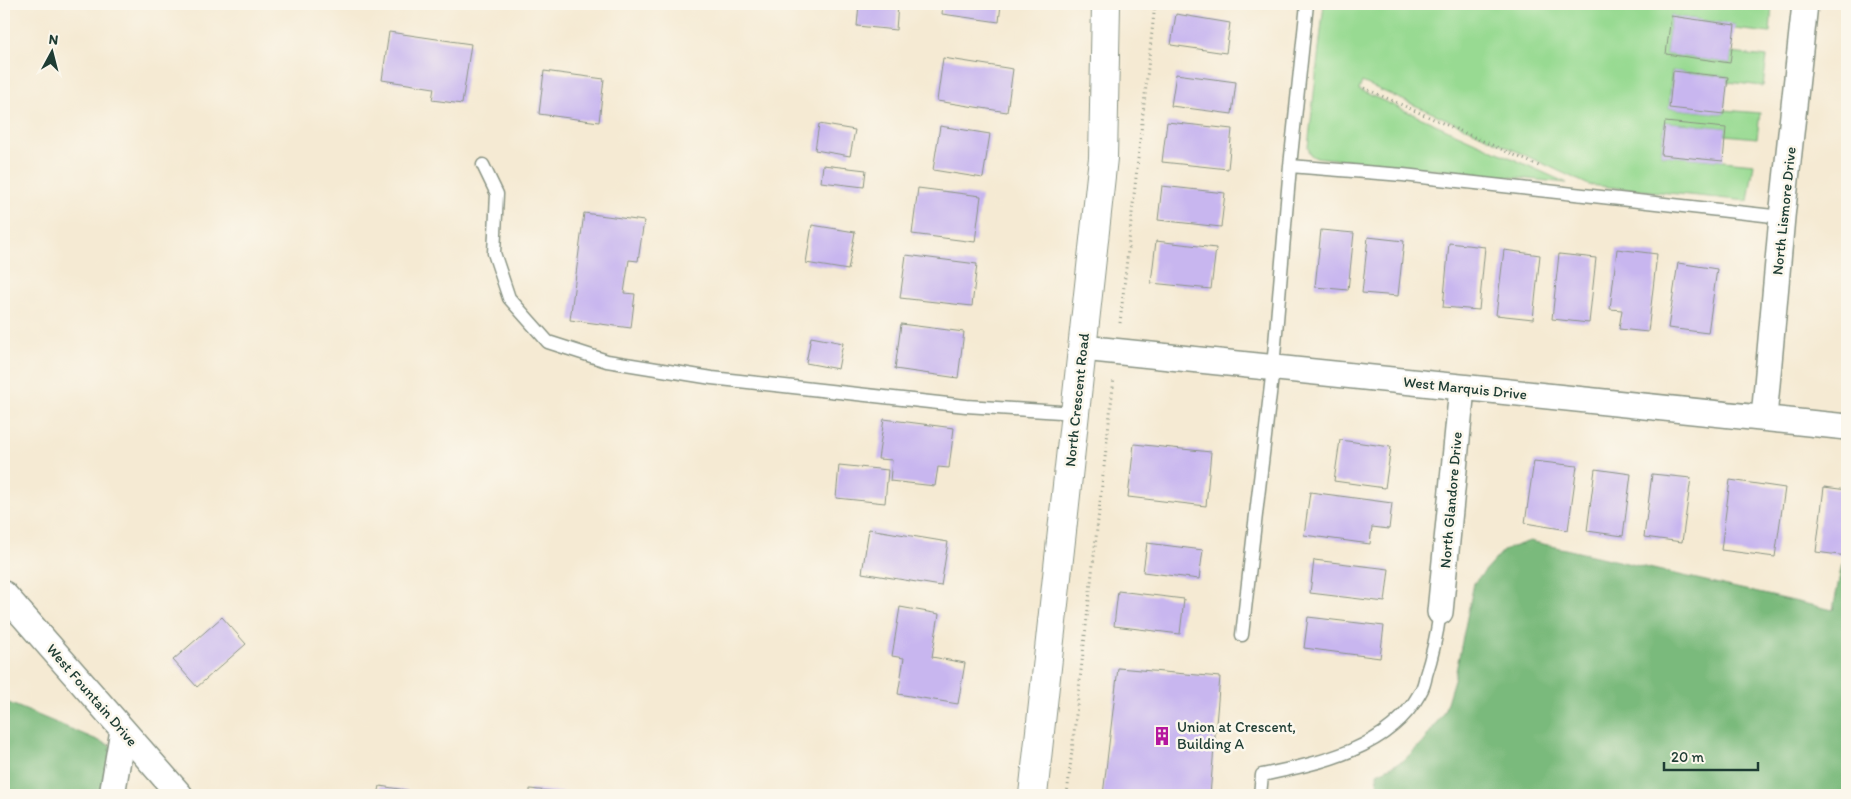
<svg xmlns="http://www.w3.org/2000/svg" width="1851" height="799" font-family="Itim,sans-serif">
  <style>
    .green { fill: #98da92; stroke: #5c8c63 }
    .forest { fill: #7aba7c; stroke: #4c7c58 }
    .building { fill: #c8b6ef }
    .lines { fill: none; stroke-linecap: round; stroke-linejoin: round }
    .service-casing { stroke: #8a9484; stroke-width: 15 }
    .minor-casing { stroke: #8a9484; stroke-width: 28 }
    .tertiary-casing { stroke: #8a9484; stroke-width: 30 }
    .path { stroke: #8a9484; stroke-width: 3; stroke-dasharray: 1 4; stroke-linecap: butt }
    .service { stroke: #fff; stroke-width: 12 }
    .minor { stroke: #fff; stroke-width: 25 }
    .tertiary { stroke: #fff; stroke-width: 28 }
    .labels { text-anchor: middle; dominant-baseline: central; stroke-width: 5; stroke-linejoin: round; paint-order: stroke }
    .street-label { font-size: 15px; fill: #1f3d34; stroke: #fbf7ec }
    .poi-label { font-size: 15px; fill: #1f3d34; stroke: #fbf7ec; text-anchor: start }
  </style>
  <rect width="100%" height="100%" fill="#fbf7ec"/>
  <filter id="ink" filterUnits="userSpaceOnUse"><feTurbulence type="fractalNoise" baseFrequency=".02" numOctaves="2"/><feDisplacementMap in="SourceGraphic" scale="10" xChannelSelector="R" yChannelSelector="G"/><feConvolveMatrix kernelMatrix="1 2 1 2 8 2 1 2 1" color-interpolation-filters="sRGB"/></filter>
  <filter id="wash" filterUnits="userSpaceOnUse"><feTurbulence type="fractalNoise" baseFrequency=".0096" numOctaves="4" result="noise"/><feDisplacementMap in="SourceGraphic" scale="20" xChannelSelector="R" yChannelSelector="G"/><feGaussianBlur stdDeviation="1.12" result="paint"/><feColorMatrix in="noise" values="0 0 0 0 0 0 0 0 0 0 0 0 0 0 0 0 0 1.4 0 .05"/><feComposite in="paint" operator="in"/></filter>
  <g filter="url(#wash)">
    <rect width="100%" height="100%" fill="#f5ead3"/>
    <path class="green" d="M1324,4H1772L1770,33L1735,29V25L1671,16L1666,54L1730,63L1731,53L1767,57L1763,86L1728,82V77L1672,71L1669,108L1724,114V110L1760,113L1757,138L1725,135L1726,128L1665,122L1661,155L1754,164L1748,201L1589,185L1471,130L1362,82L1359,90L1567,183L1314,157L1310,154L1308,147Z"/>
    <path class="forest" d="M1530,541L1833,610L1842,564H1847V795H1378L1377,773L1403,761L1423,742L1444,712L1455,676L1474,583L1504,550Z
      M4,701L114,747L105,795H4Z"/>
    <g id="blocks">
      <path class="building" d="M859,4H898L896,30L857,26Z
        M943,4H1001L999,22L942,14Z
        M1176,14L1230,23L1226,53L1171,45Z
        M1671,16L1735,25L1730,63L1666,54Z
        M389,32L471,44L462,104L432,100L434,88L382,80Z
        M943,58L1013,69L1007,112L937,101Z
        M544,71L604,79L599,122L539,114Z
        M1673,71L1728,77L1724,114L1669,108Z
        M1176,74L1236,82L1232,114L1171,106Z
        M1167,122L1232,129L1228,169L1162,162Z
        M1665,122L1726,128L1723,161L1661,155Z
        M819,124L855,130L850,156L815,150Z
        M940,126L990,134L983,178L933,170Z
        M823,165L866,170L864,187L821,182Z
        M1162,186L1225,193L1221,227L1158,220Z
        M918,188L981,196L975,242L912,234Z
        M584,213L644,221L638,261L629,260L624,293L635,294L631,328L570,320Z
        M812,225L855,232L848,270L806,263Z
        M1321,230L1354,233L1348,290L1315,287Z
        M1368,237L1404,241L1398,296L1362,293Z
        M1156,241L1216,248L1211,289L1151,283Z
        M1449,243L1485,247L1479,310L1443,307Z
        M1617,249L1657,254L1648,332L1619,329L1622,310L1610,309Z
        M1504,250L1540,255L1533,319L1496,315Z
        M1559,254L1596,258L1589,323L1552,319Z
        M906,255L977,264L972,306L900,298Z
        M1678,263L1717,269L1708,333L1668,328Z
        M901,324L964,332L958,378L895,369Z
        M811,337L843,343L838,369L806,363Z
        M884,419L954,428L949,468L938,467L935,486L890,481L892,460L878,459Z
        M1340,440L1391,447L1385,488L1334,481Z
        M1134,444L1211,452L1206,506L1128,497Z
        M1534,461L1577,466L1568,530L1525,523Z
        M839,465L888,470L885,503L836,498Z
        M1595,469L1631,474L1623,536L1587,531Z
        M1652,474L1691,478L1682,542L1644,537Z
        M1730,480L1785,488L1775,557L1721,550Z
        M1824,487L1847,490V556L1816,552Z
        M1310,492L1392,503L1389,529L1372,527L1370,544L1304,535Z
        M869,529L948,542L941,586L862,573Z
        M1147,543L1203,550L1199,579L1143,572Z
        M1314,560L1389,569L1385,602L1310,593Z
        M1118,591L1184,599L1180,634L1114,626Z
        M900,607L939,614L932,657L965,663L958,704L898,694L904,658L892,656Z
        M222,617L246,644L197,687L173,660Z
        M1308,617L1384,626L1380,658L1304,648Z
        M1118,668L1220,677L1210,795H1103Z
        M380,786L412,791L411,795H378Z
        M530,789L578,794V795H530Z"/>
    </g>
  </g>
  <g filter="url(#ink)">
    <use href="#blocks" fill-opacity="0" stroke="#8a9484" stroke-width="1"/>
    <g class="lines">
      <g class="service-casing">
        <path id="service" d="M483,165L497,194L494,253L509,298L548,342L607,361L712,378L966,406L1076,413
          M1290,166L1403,175L1782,217
          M1242,635L1273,368L1290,166L1307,4
          M1260,795L1262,775C1320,763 1389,749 1420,693C1423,688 1425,681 1426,675C1433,654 1437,633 1440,612"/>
      </g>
      <g class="minor-casing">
        <path id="minor" d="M1083,348L1847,427
          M1764,418L1782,217L1805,4
          M4,594L180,795
          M1440,612L1462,388
          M112,795L123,730"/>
      </g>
      <g class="tertiary-casing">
        <path id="tertiary" d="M1033,795L1103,158L1106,4"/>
      </g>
      <path class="path" d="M1364,88L1539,166
        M1120,323L1155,4
        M1067,795L1114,378"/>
      <use href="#service" class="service"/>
      <use href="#minor" class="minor"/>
      <use href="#tertiary" class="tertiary"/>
    </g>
  </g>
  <defs>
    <g id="building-bare" transform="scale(1.5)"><path d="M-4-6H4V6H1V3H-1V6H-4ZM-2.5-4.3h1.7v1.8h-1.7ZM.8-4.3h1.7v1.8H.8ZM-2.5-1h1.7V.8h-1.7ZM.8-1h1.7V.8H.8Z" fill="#b5179e" stroke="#fbf7ec" stroke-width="2.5" paint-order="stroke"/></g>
  </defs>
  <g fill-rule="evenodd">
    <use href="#building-bare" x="1162" y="736"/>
  </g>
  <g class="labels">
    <g class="street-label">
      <text transform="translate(1784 211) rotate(-84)">North Lismore Drive</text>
      <text transform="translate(1465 388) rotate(6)">West Marquis Drive</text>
      <text transform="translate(1077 400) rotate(-84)">North Crescent Road</text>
      <text transform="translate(1451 500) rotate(-85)">North Glandore Drive</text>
      <text transform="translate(92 695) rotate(49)">West Fountain Drive</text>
    </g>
    <g class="poi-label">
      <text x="1177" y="727">Union at Crescent,<tspan x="1177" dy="17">Building A</tspan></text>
    </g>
  </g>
  <rect width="1851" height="799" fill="none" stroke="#fbf7ec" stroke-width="20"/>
  <g transform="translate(52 52) rotate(7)" stroke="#fbf7ec" stroke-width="4" paint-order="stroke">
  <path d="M0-4L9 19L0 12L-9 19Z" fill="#1f3d34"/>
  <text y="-8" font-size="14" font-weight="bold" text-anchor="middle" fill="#1f3d34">N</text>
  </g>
  <path d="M1664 762v8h94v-8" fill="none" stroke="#1f3d34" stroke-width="2.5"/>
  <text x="1671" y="762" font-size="15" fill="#1f3d34" stroke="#fbf7ec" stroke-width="4" paint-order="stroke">20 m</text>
</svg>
